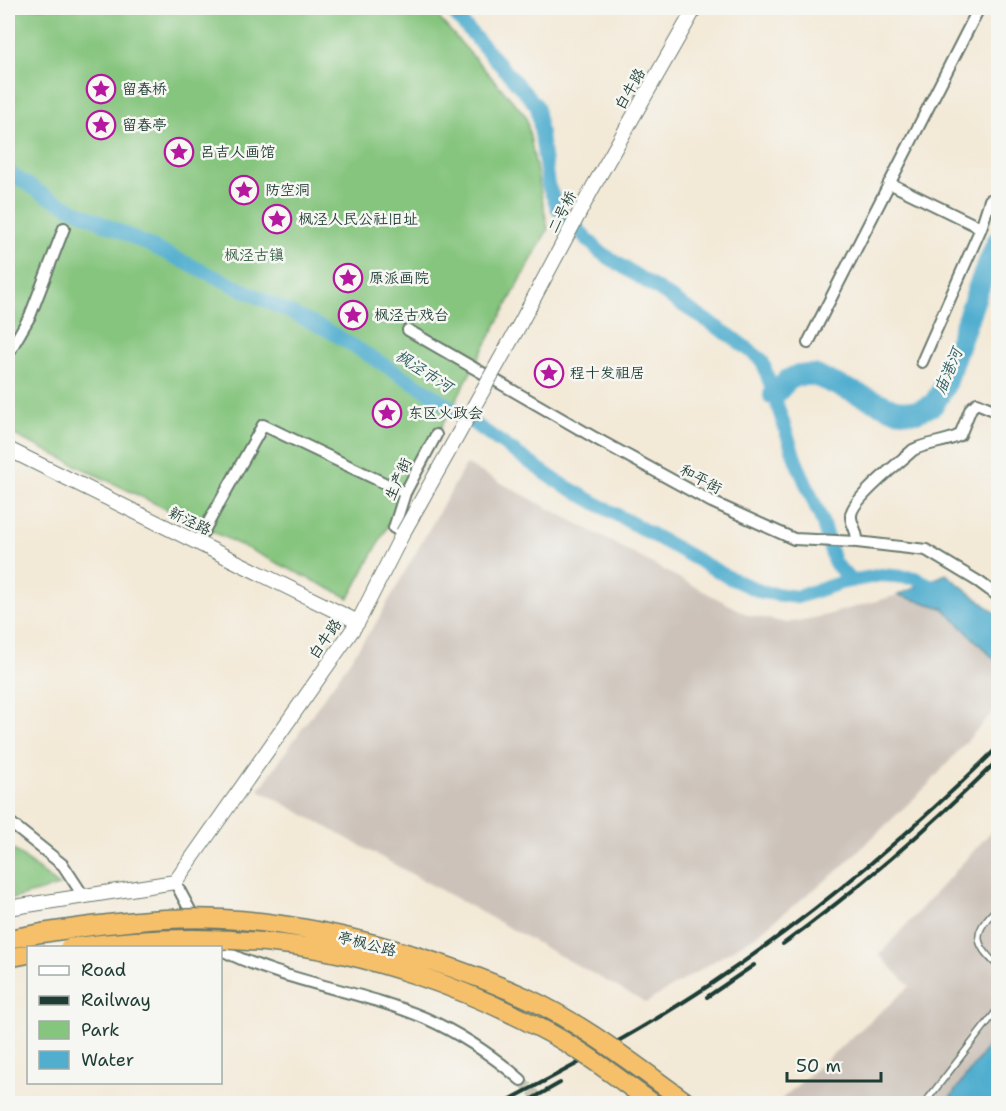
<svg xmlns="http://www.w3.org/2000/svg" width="1006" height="1111" font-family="'Shantell Sans','LXGW WenKai TC',sans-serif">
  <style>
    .industrial { fill: #ccc2b9 }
    .green { fill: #85c57e; stroke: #528159; stroke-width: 1.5 }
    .water { fill: #51aecf; stroke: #387682; stroke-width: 1.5 }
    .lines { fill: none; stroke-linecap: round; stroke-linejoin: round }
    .canal { stroke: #51aecf; stroke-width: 14 }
    .river { stroke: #51aecf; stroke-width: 22 }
    .minor-tunnel { stroke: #c9c7b6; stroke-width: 10; stroke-dasharray: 10 5; stroke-linecap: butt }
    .service-casing { stroke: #69796d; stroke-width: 8 }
    .minor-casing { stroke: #69796d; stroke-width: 14 }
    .tertiary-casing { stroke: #69796d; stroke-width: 16 }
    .trunk-casing { stroke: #69796d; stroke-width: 21 }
    .service { stroke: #fff; stroke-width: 5 }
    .minor { stroke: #fff; stroke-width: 10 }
    .tertiary { stroke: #fff; stroke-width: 14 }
    .trunk { stroke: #f6c06b; stroke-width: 18 }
    .rail { stroke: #1f3d34; stroke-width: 4 }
    .tertiary-bridge-casing { stroke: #69796d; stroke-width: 16; stroke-linecap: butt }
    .trunk-bridge-casing { stroke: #69796d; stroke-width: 21; stroke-linecap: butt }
    .tertiary-bridge { stroke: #fff; stroke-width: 14 }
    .trunk-bridge { stroke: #f6c06b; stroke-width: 18 }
    .labels { text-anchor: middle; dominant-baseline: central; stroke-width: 5; stroke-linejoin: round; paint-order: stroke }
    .poi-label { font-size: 15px; fill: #1f3d34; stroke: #f6f6f2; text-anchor: start }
    .street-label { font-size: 15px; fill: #1f3d34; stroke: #f6f6f2 }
    .park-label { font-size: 15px; fill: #385f46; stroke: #f6f6f2 }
    .water-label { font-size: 16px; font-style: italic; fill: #2e5f62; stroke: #f6f6f2 }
  </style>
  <rect width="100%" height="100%" fill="#f6f6f2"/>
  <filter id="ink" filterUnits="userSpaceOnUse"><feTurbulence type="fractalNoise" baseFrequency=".0167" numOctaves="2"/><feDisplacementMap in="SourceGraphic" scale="12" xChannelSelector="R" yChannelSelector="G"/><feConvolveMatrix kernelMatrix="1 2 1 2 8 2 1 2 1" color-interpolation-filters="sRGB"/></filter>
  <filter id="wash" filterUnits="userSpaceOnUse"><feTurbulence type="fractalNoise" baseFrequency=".008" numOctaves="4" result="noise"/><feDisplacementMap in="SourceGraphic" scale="24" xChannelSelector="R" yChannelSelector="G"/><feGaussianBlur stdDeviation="1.35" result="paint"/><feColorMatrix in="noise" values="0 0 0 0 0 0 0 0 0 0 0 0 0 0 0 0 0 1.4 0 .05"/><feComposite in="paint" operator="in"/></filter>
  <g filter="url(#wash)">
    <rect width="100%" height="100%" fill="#f3e9d7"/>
    <path class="industrial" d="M466,464L748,615L787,623L823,616L898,595L943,608L998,663V706L929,784L835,873L755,936L646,1003L259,790L376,623Z
      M998,824V1033L946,1103L776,1104L910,986L879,955Z"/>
    <path class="green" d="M8,8H430L526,116L548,229L349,598L8,432Z
      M8,845L59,886L8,900Z"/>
    <path class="water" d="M946,574L998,615V663L943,608L898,595Z
      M998,1033V1103H946Z"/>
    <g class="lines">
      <path class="canal" d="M449,8L537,106L548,185L558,209L600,252L732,337L762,360L796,461L822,521L834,562L851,581
        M8,172L46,196L329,331L430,393L558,482L730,578L762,592L797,597L840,583L881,575L915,578L941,590"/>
      <path class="river" d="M774,395L788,380L798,375H814L895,410L916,412L933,405L943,389L981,281L998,241"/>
    </g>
  </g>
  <g filter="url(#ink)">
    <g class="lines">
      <path class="minor-tunnel" d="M521,1080L544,1104"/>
      <g class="service-casing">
        <path id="service" d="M998,907C973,932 972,942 998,966
          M924,1104L998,1009"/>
      </g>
      <g class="minor-casing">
        <path id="minor" d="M889,183L981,228
          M408,330L595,438L712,502L794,539L857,542L926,550L979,582L998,596
          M808,343L979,8
          M8,354L30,316L64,228
          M922,362L981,228L990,200
          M403,533L394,528L405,493L436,435
          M857,542C858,530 850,524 851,515C852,499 899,463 913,450C928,442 945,443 960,435L971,408L977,403L998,412
          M197,543L263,425L405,493
          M8,821L63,865L84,897
          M175,882L199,927L210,940
          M220,949C283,982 360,990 425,1018C461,1034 491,1054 521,1080"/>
      </g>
      <g class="tertiary-casing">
        <path id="tertiary" d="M520,324L593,187L695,8
          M8,449L358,622
          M8,908L175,882L358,622L403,533"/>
      </g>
      <g class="trunk-casing">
        <path id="trunk" d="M8,939L42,933
          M8,958L28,954"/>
      </g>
      <use href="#service" class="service"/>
      <use href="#minor" class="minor"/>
      <use href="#tertiary" class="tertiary"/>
      <use href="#trunk" class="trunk"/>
      <path class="rail" d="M783,944C860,888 931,826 998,760
        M707,997L754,965
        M501,1104C572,1067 644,1029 711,984C814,915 910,834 998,747
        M523,1104L560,1083"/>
      <g class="tertiary-bridge-casing">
        <path id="tertiary-bridge" d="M403,533L520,324"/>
      </g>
      <g class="trunk-bridge-casing">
        <path id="trunk-bridge" d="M42,933C101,924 162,916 223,919C321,924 436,957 525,997C584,1024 637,1067 689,1104
          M69,948C139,938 212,936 282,944C368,953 464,988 540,1028C580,1048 617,1078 654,1104"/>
      </g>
      <use href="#tertiary-bridge" class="tertiary-bridge"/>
      <use href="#trunk-bridge" class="trunk-bridge"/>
    </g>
  </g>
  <defs>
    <g id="sight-ring" transform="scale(1.5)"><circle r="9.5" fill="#f6f6f2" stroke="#b5179e" stroke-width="1.5"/><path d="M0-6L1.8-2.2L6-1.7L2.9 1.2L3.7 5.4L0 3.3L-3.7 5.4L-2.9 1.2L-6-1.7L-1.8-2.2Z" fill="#b5179e"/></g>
  </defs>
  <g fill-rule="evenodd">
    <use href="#sight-ring" x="101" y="89"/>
    <use href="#sight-ring" x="101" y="125"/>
    <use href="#sight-ring" x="179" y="152"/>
    <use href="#sight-ring" x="244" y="190"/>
    <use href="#sight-ring" x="277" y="219"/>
    <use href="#sight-ring" x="348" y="278"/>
    <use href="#sight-ring" x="353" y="315"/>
    <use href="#sight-ring" x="549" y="373"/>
    <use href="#sight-ring" x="387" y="413"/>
  </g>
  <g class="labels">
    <g class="poi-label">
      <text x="122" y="89">留春桥</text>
      <text x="122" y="125">留春亭</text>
      <text x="200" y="152">吕吉人画馆</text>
      <text x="265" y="190">防空洞</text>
      <text x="298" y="219">枫泾人民公社旧址</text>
      <text x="369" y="278">原派画院</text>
      <text x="374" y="315">枫泾古戏台</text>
      <text x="570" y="373">程十发祖居</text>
      <text x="408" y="413">东区火政会</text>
    </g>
    <g class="street-label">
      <text transform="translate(630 89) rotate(-60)">白牛路</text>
      <text transform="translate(562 212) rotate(-63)">二号桥</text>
      <text transform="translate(398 479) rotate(-66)">生产街</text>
      <text transform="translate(701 479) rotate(28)">和平街</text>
      <text transform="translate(190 521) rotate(26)">新泾路</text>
      <text transform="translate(325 639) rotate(-55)">白牛路</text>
      <text transform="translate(367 944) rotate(14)">亭枫公路</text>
    </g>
    <g class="park-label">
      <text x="254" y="255">枫泾古镇</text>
    </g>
    <g class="water-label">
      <text transform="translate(424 371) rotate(33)">枫泾市河</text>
      <text transform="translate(948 371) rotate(-67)">庙港河</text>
    </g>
  </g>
  <rect width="1006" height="1111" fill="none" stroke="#f6f6f2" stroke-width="30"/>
  <rect x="27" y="946" width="195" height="138" fill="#f6f6f2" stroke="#a0aca6" stroke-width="1.5"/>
  <rect x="39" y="966" width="30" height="9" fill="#ffffff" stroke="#a0aca6" stroke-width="1.5"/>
  <text x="81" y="976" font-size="18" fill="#1f3d34">Road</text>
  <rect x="39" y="996" width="30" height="9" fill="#1f3d34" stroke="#a0aca6" stroke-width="1.5"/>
  <text x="81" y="1006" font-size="18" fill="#1f3d34">Railway</text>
  <rect x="39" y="1021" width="30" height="18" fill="#85c57e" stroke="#a0aca6" stroke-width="1.5"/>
  <text x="81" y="1036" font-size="18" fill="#1f3d34">Park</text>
  <rect x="39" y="1051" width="30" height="18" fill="#51aecf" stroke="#a0aca6" stroke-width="1.5"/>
  <text x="81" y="1066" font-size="18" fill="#1f3d34">Water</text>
  <path d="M787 1072v9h94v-9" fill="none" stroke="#1f3d34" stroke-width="3"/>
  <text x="796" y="1072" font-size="18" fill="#1f3d34" stroke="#f6f6f2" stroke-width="4.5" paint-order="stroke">50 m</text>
</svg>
